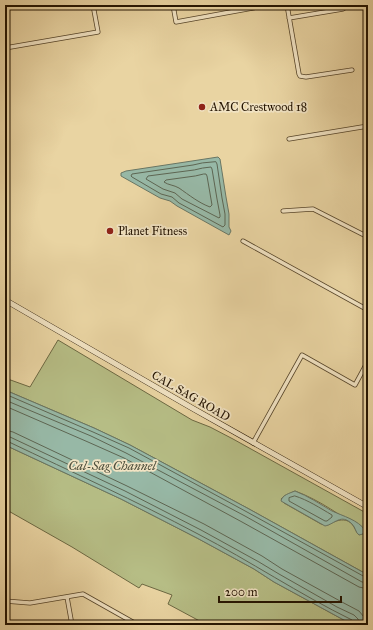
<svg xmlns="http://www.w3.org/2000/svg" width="373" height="630" font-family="'IM FELL Great Primer',serif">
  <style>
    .green { fill: #b6bd85; stroke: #6c6842; fill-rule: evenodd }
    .water { fill: #97b8a6; stroke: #697664 }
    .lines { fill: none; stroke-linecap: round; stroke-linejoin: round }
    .shore { stroke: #5d6653; stroke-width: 1 }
    .street-casing { stroke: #544328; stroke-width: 5 }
    .secondary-casing { stroke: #231300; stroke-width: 6 }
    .street { stroke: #f1e3c3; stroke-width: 3.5 }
    .secondary { stroke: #f1e3c3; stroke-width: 5 }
    .poi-dot { fill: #8f2418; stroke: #f1e3c3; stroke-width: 1.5 }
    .labels { text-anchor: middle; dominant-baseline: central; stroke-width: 3.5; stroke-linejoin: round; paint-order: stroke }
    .poi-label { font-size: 12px; fill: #231300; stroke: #f1e3c3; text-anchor: start }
    .street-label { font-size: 12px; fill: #231300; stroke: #f1e3c3 }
    .water-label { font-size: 13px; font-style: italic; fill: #4c4d3a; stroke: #f1e3c3 }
  </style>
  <rect width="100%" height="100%" fill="#e9d4a2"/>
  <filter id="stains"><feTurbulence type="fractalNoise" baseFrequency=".005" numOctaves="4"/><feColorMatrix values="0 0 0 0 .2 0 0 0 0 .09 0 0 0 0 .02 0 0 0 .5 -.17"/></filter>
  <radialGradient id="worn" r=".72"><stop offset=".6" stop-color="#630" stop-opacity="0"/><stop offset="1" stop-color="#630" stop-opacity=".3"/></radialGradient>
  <path class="green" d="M58,340L192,420L210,427L233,439L368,514V575L249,509L130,445L94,428L5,390V378L30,387ZM295,491C320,500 342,517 365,531L359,535C356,532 356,530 354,527C348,516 336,520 328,525L321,524L284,503L281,499L284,496Z
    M5,445L121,499L197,538L254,569L274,582L353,625H207L168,604L172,595L142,584L139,588L72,547L5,509Z"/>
  <path class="water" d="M218,157L220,159L226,197L229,214V227L231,231L229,235L177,206L170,201L160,198L121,176V173L126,171L192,161Z
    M5,390L94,428L130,445L249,509L368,575V625H353L274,582L254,569L197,538L121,499L5,445Z
    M295,491C308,496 320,504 332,511C343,516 358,520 365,530L363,534L359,535C355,532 356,528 352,524C341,513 335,524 325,526L281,501C282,495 290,493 295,491Z"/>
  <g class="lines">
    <path class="shore" d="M216,162L217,164L222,198L225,214V225L223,227L179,203L172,197L161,194L132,177L131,176L132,174L193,165L202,163Z
      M203,168L211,167L212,169L217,199L220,215V217L219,218L182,199L175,193L163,189L146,179L148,176L194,170Z
      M204,174H206L207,176L212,205L210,207C199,203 189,195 179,188C174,185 168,185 164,182L166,180L195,176Z
      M5,394L93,432L129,448L247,512L365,577L368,578
      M5,400L91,436L126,453L245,516L362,582L368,583
      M5,406L88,442L124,458L242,522L359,587L368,589
      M5,430L13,432L127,486L204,524L262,556L282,569L340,601L359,611L364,617L366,625
      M5,436L10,437L125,491L201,530L259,562L279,574L337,607L354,615L358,619L360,625
      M5,441L9,442C72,472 136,501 198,534C250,561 299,594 352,620L354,622V625
      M295,496C308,500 320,508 332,515V517L327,521H325L289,501V498Z"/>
    <g class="street-casing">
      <path id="street" d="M173,5L176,22L269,5
        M287,5L299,74L300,76L306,77L352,70
        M289,18L343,9L346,7V5
        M5,48L98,32L93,5
        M289,139L368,126
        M283,211L313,209L368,237
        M243,241L368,310
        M253,443L302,355L355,385L368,361
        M67,597L72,625
        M5,601L30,603L83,594L138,625"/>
    </g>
    <g class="secondary-casing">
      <path id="secondary" d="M5,300L192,408L368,507"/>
    </g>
    <use href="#street" class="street"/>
    <use href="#secondary" class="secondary"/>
  </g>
  <g class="poi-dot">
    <circle cx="202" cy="107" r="4"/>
    <circle cx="110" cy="231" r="4"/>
  </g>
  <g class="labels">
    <g class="poi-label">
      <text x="210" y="107">AMC Crestwood 18</text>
      <text x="118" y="231">Planet Fitness</text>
    </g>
    <g class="street-label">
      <text transform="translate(191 396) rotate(30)">CAL SAG ROAD</text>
    </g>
    <g class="water-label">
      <text x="112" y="466">Cal-Sag Channel</text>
    </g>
  </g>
  <rect width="373" height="630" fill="none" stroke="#e9d4a2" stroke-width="20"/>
  <rect x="6" y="6" width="361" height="618" fill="none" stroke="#231300" stroke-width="2"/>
  <rect x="10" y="10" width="353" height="610" fill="none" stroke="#231300"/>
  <path d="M219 596v6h122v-6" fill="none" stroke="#231300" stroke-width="2"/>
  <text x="225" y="596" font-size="12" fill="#231300" stroke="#f1e3c3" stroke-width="3" paint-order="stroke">200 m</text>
  <rect width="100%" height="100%" filter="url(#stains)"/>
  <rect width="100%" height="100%" fill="url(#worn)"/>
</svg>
